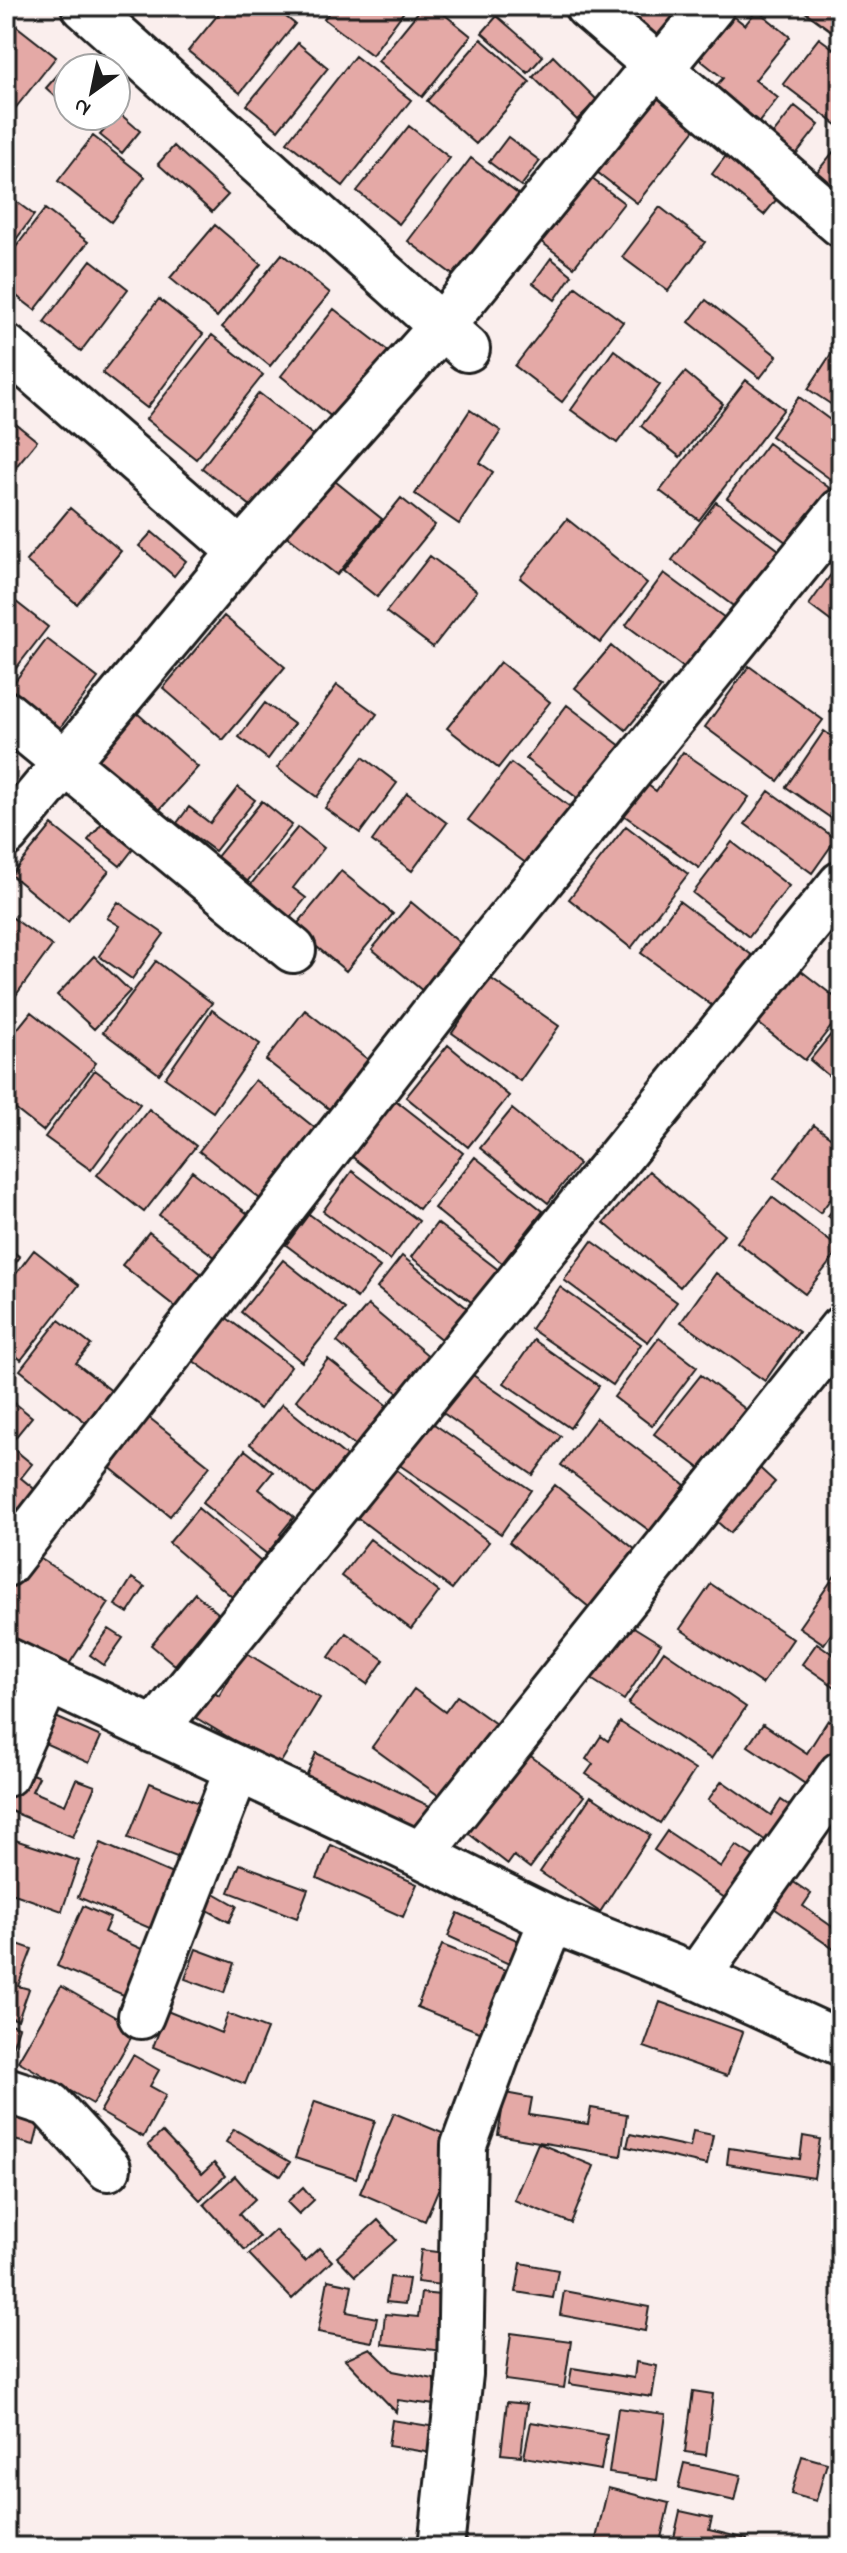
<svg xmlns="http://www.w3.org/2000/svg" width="847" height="2553" font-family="'Indie Flower',sans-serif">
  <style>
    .building { fill: #e4a9a6; stroke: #1c1c1c; stroke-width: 2 }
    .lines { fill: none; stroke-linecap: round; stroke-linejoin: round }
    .minor-casing { stroke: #1c1c1c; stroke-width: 50 }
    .tertiary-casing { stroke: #1c1c1c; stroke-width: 50 }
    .minor { stroke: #fff; stroke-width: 44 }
    .tertiary { stroke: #fff; stroke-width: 44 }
  </style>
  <rect width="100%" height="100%" fill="#faeeed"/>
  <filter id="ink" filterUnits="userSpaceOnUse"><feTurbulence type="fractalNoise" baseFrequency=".0125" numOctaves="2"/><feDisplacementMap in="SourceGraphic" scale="16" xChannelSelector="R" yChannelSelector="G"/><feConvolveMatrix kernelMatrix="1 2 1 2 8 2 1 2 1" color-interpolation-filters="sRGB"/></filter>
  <g filter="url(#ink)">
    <path class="building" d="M225,6H272L295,24L240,93L188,51Z
      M334,6H408L372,55L324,19Z
      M423,6H434L471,36L422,97L378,61Z
      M612,6H707L670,53Z
      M808,6H841V38L804,11Z
      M722,7L745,25L757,10L790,37L755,80L778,98L759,122L715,87L723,78L688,50Z
      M497,16L543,56L528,73L482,33Z
      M10,21L56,57L6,120V26Z
      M819,38L841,54V120L837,125L783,84Z
      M481,39L530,82L476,144L427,101Z
      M298,43L328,68L278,130L247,105Z
      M355,56L411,100L343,186L287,142Z
      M553,56L597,100L577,120L533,77Z
      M69,62L76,68H68V108L46,88Z
      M650,78L703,119L637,203L584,162Z
      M795,106L819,125L793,158L769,139Z
      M119,113L140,131L122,153L100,135Z
      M409,126L450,158L399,224L357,191Z
      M93,136L145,177L111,222L58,181Z
      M508,137L540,161L521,186L489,162Z
      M174,146L228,195L212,212L158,164Z
      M838,146L841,148V201L812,178Z
      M732,148L785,189L764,215L712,174Z
      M471,158L531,204L469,287L408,241Z
      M575,166L624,203L574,267L526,230Z
      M6,194L34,215L6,253Z
      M660,207L705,242L668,291L622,257Z
      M45,209L88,242L35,310L6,288V260Z
      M215,225L261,264L217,317L170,278Z
      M282,254L330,293L270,366L222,327Z
      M551,258L572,275L555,300L533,283Z
      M91,260L128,289L81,351L44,322Z
      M576,287L623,322L562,402L515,366Z
      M159,299L203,334L147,408L102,373Z
      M706,300L777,356L760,378L689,322Z
      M334,309L392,354L338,422L281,376Z
      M212,335L263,375L196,459L146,419Z
      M614,350L660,385L617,443L571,410Z
      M831,354L841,361V411L808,389Z
      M685,372L723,404L680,457L641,426Z
      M746,380L784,409L699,520L660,491Z
      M259,393L317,438L260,513L202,468Z
      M799,397L841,428V479L837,484L771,436Z
      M470,410L501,431L480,463L493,472L459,524L415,494Z
      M6,416L37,441L6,479Z
      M768,443L832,490L790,545L727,498Z
      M320,469L382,519L337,575L275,527Z
      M401,498L435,525L377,597L343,570Z
      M716,502L779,550L736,608L672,560Z
      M70,508L121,551L77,604L26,561Z
      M567,519L647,583L600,643L520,578Z
      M152,532L186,561L174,576L139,546Z
      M430,556L477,591L433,647L386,612Z
      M837,566L841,568V629L809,605Z
      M664,573L725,618L687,670L626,625Z
      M6,594L48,627L6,681Z
      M224,616L285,667L223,740L163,688Z
      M47,639L98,678L56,733L6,693Z
      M611,646L661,688L626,730L575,688Z
      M500,662L550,702L498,768L447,728Z
      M749,666L823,720L778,781L705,727Z
      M337,685L377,714L317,797L277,768Z
      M841,696V720L829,711Z
      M265,703L294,724L268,759L239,737Z
      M567,705L630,753L589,807L526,759Z
      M137,713L198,767L155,815L95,762Z
      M824,731L841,743V825L786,787Z
      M683,752L749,797L699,868L622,814L645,783L656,791Z
      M363,757L397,783L360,833L325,808Z
      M511,763L573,809L531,867L468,820Z
      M238,787L255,800L215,851L177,823L189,807L210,823Z
      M769,791L836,839L812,873L745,824Z
      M407,793L447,823L412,871L372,841Z
      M262,801L292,825L246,883L216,858Z
      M102,823L134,848L120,866L88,840Z
      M52,825L109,871L68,922L11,875Z
      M626,826L688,874L631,948L569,899Z
      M298,827L324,848L293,888L306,898L282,928L242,895Z
      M732,842L789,886L749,937L693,893Z
      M341,871L393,914L346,971L294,928Z
      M679,901L753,956L714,1007L641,953Z
      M118,902L164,934L132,979L99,956L120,926L107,918Z
      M411,902L473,954L435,1001L372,949Z
      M6,913L52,946L13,999L6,994Z
      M94,956L130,991L94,1029L57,995Z
      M156,961L212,1003L159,1074L103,1032Z
      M791,963L841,1002V1014L805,1060L749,1016Z
      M490,978L559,1026L520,1081L452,1033Z
      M212,1010L260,1044L213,1112L165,1078Z
      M305,1010L380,1069L341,1118L266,1060Z
      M31,1012L96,1063L43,1131L6,1102V1043Z
      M841,1022V1086L810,1060Z
      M448,1045L509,1096L468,1147L406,1097Z
      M95,1070L140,1104L91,1170L45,1137Z
      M255,1080L320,1132L264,1202L199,1151Z
      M394,1099L463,1153L419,1209L350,1155Z
      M149,1109L196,1146L144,1212L97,1175Z
      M512,1109L579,1164L548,1203L480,1148Z
      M814,1125L841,1145V1185L820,1213L774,1178Z
      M475,1157L543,1211L502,1263L434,1208Z
      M192,1171L257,1221L224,1264L159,1215Z
      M352,1171L419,1221L390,1260L323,1211Z
      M649,1171L724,1235L680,1287L604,1223Z
      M772,1197L840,1249L805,1294L737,1242Z
      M841,1198V1225L828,1216Z
      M309,1214L380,1267L357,1298L286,1245Z
      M437,1223L500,1271L474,1304L411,1257Z
      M149,1232L208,1279L182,1312L122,1265Z
      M592,1241L677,1302L648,1342L564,1280Z
      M6,1246L20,1257L6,1276Z
      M34,1250L79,1285L21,1360L6,1347V1287Z
      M402,1256L467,1308L442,1340L377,1288Z
      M283,1260L345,1309L302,1362L241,1312Z
      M716,1273L799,1332L765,1381L681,1322Z
      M560,1287L641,1344L613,1385L531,1329Z
      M368,1305L436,1362L405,1399L337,1342Z
      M224,1316L291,1366L260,1409L192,1360Z
      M59,1320L91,1345L76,1363L123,1400L98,1432L20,1370Z
      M659,1338L697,1367L652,1426L614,1397Z
      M534,1340L599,1386L570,1428L504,1383Z
      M328,1359L390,1408L359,1449L296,1400Z
      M470,1373L561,1436L533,1475L443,1413Z
      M701,1375L748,1411L702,1470L654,1434Z
      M6,1396L32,1417L9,1445L32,1464L21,1478L44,1497L28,1517L6,1500Z
      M282,1404L351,1460L320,1500L250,1444Z
      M142,1412L210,1466L170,1516L103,1462Z
      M596,1418L685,1485L650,1531L561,1465Z
      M428,1420L531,1490L501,1534L398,1464Z
      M245,1450L273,1472L259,1489L294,1517L280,1534L291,1543L276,1561L202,1503Z
      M751,1460L775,1482L730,1533L706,1512Z
      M388,1463L489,1542L452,1589L350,1512Z
      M555,1485L647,1559L600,1616L509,1542Z
      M198,1508L267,1567L238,1602L169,1543Z
      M370,1539L439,1592L411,1629L341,1576Z
      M27,1550L109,1603L62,1675L6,1639V1583Z
      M836,1574L841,1578V1620L824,1644L799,1627Z
      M132,1578L145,1587L128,1613L115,1605Z
      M711,1584L793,1639L762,1684L680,1629Z
      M195,1593L218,1613L175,1665L151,1645Z
      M624,1621L661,1644L624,1700L588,1677Z
      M109,1629L123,1638L104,1665L90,1655Z
      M346,1633L384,1660L367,1684L329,1657Z
      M817,1643L841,1660V1691L802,1664Z
      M664,1651L746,1707L711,1759L628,1704Z
      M245,1652L320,1698L278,1767L193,1716L210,1690L219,1696Z
      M414,1689L445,1712L457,1696L500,1727L446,1801L372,1747Z
      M42,1711L101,1737L89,1763L31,1737Z
      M828,1720L841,1728V1752L816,1791L748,1746L763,1724L807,1753Z
      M620,1722L695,1770L660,1823L586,1774L593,1764L586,1759L601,1736L608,1741Z
      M316,1753L434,1808L423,1831L306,1776Z
      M528,1754L584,1796L530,1868L514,1856L508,1864L468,1833Z
      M18,1768L39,1777L32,1791L65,1805L76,1779L95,1786L73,1837L6,1809V1795Z
      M722,1781L771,1815L781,1800L800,1813L776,1848L708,1800Z
      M150,1783L209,1807L187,1861L128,1838Z
      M841,1795V1834L822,1822Z
      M591,1796L650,1835L600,1912L540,1872Z
      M667,1831L721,1867L736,1845L759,1860L731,1902L654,1850Z
      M6,1837L79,1861L62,1911L6,1891Z
      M101,1843L184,1879L161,1933L78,1897Z
      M331,1845L417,1884L403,1917L317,1878Z
      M240,1864L308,1889L297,1918L229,1892Z
      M789,1879L811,1894L803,1906L841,1933V1954L771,1906Z
      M209,1890L237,1906L229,1922L200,1906Z
      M83,1906L110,1918L104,1932L155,1955L135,2000L57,1966Z
      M458,1913L519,1941L509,1964L448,1936Z
      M6,1940L32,1949L18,1986L29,1989L18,2020L6,2016Z
      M442,1945L513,1973L487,2035L417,2007Z
      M196,1949L234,1963L224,1993L185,1979Z
      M61,1986L136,2029L93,2104L18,2061Z
      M660,2002L743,2032L727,2076L644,2047Z
      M167,2011L221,2033L228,2014L267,2029L245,2084L153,2047Z
      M6,2022L19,2027L11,2051L6,2050Z
      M133,2055L159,2070L150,2086L166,2095L143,2137L100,2112Z
      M505,2093L532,2098L529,2115L588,2124L591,2108L627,2114L621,2156L498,2135Z
      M315,2101L375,2121L356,2178L295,2158Z
      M6,2105L42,2114L34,2145L6,2138Z
      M394,2113L459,2140L425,2221L360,2193Z
      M234,2129L290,2162L281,2176L226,2142Z
      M693,2131L713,2135L707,2165L627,2147L630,2134L690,2147Z
      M162,2132L202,2174L214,2163L225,2176L200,2200L148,2145Z
      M803,2136L820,2139L814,2178L727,2164L729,2148L800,2159Z
      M538,2143L594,2166L571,2223L514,2200Z
      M235,2176L255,2199L239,2214L259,2237L245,2250L204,2204Z
      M303,2187L314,2200L299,2214L287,2202Z
      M378,2220L396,2240L355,2276L337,2257Z
      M275,2230L305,2261L319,2248L332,2261L292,2299L249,2254Z
      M421,2250L453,2254L449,2286L417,2282Z
      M521,2263L558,2270L553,2298L516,2292Z
      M390,2277L409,2279L405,2304L386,2302Z
      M328,2280L352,2285L347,2312L377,2318L372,2342L318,2332Z
      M564,2291L649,2307L645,2331L560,2315Z
      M421,2293L449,2296L443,2351L382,2344L385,2314L418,2317Z
      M511,2333L571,2341L564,2388L505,2380Z
      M370,2348L393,2371L434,2379L435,2405L398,2400L396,2412L345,2359Z
      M636,2362L657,2366L652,2397L569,2384L572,2368L634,2378Z
      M693,2391L713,2394L706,2455L685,2452Z
      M507,2402L527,2404L521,2456L501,2454Z
      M618,2408L666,2414L657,2480L609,2473Z
      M392,2420L436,2427L432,2453L388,2446Z
      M531,2422L607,2435L601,2470L524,2457Z
      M802,2456L827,2463L816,2501L791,2494Z
      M684,2463L741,2475L735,2501L678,2488Z
      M608,2488L669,2503L659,2547H594Z
      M680,2511L712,2518L709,2530L747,2539L746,2547H672Z"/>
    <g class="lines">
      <g class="minor-casing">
        <path id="minor" d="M84,6L467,349
          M587,6L841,224
          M6,347L241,552
          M6,714L293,950
          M6,834L241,552L442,326L650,71L661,68L712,6
          M6,1564L455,986L841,511
          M154,1731L841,884
          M6,1774L48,1679
          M421,1855L841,1329
          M697,1977L841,1774
          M141,2016L237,1770
          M6,2090L49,2104L108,2168
          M441,2547L460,2374L464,2145L501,2044L552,1920"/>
      </g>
      <g class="tertiary-casing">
        <path id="tertiary" d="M6,1660L421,1855L552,1920L697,1977L841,2043"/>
      </g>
      <use href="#minor" class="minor"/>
      <use href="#tertiary" class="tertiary"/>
    </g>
  </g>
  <rect width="847" height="2553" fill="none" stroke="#fff" stroke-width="32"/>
  <rect x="16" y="16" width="815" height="2521" fill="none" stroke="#1c1c1c" stroke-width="3" filter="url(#ink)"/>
  <g transform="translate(92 92) rotate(213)"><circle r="38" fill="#ffffff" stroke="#a4a4a4" stroke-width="2"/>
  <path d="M0-6L14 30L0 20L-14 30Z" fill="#1c1c1c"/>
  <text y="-12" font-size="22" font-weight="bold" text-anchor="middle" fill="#1c1c1c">N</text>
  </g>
</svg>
